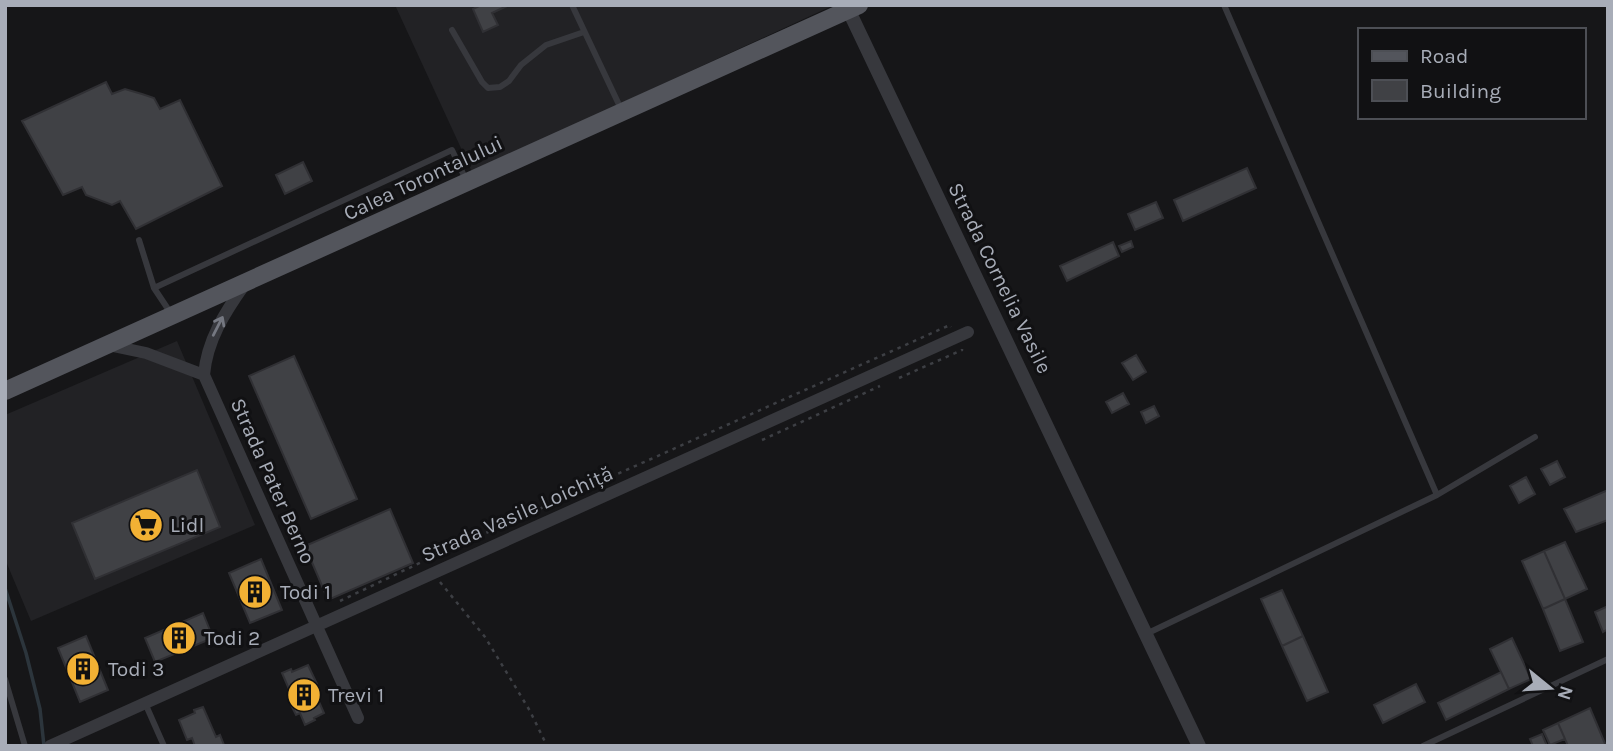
<svg xmlns="http://www.w3.org/2000/svg" width="1613" height="751" font-family="Karla,sans-serif">
  <style>
    .built { fill: #222225 }
    .lines { fill: none; stroke-linecap: round; stroke-linejoin: round }
    .stream { stroke: #2c353c; stroke-width: 3.5 }
    .building { fill: #404145; stroke: #303034; stroke-width: 2 }
    .path { stroke: #3d3f44; stroke-width: 2.5; stroke-dasharray: 3.5 5; stroke-linecap: butt }
    .service { stroke: #37383d; stroke-width: 6 }
    .minor { stroke: #37383d; stroke-width: 12 }
    .tertiary { stroke: #37383d; stroke-width: 14 }
    .primary { stroke: #53555c; stroke-width: 18 }
    .oneway { stroke: #757881 }
    .labels { text-anchor: middle; dominant-baseline: central; stroke-width: 6; stroke-linejoin: round; paint-order: stroke }
    .street-label { font-size: 21px; fill: #a8adb8; stroke: #111113 }
    .poi-label { font-size: 21px; fill: #a8adb8; stroke: #111113; text-anchor: start }
  </style>
  <rect width="100%" height="100%" fill="#161618"/>
  <path class="built" d="M395,5H834L472,172Z
    M177,341L255,525L31,621L5,559V415Z"/>
  <g class="lines">
    <path class="stream" d="M5,588L26,653L40,709L44,746"/>
  </g>
  <path class="building" d="M481,5H509L492,13L498,25L483,32L473,9Z
    M106,82L112,94L125,89L142,94L154,98L160,109L180,100L222,186L136,229L120,201L112,205L86,195L82,187L63,195L22,121Z
    M303,162L312,181L285,194L276,175Z
    M1247,168L1256,188L1183,221L1174,200Z
    M1156,202L1163,218L1135,230L1128,214Z
    M1131,241L1133,247L1122,252L1119,246Z
    M1113,242L1119,256L1067,281L1060,266Z
    M1136,355L1146,372L1133,380L1122,363Z
    M294,356L357,499L311,519L249,376Z
    M1123,393L1129,404L1112,413L1106,402Z
    M1154,406L1159,416L1146,423L1141,412Z
    M1557,461L1565,477L1550,485L1541,469Z
    M197,470L220,527L95,579L72,523Z
    M1526,477L1535,494L1519,503L1510,486Z
    M1608,490V520L1576,532L1564,509Z
    M390,509L413,563L328,600L305,546Z
    M1565,542L1587,589L1565,599L1544,551Z
    M1544,551L1565,599L1543,609L1522,561Z
    M261,559L282,610L250,623L229,573Z
    M1282,590L1303,636L1282,646L1261,599Z
    M1565,599L1583,642L1560,651L1543,609Z
    M1608,606V629L1603,632L1595,612Z
    M203,613L213,638L155,662L145,638Z
    M86,636L108,690L80,702L58,648Z
    M1303,636L1328,692L1307,701L1282,646Z
    M1512,638L1531,679L1509,689L1490,649Z
    M308,665L317,684L312,686L324,713L314,718L315,720L305,725L300,713L296,715L291,705L295,703L282,673L291,669L292,672Z
    M1501,672L1509,689L1446,720L1438,703Z
    M1416,684L1425,702L1383,723L1374,705Z
    M203,707L216,737L220,735L224,745L195,746L192,738L187,740L179,720L195,713L194,710Z
    M1590,708L1606,746H1568L1558,723Z
    M1558,723L1565,739L1550,745L1543,730Z
    M1542,734L1547,746H1533L1530,739Z"/>
  <g class="lines">
    <path class="path" d="M899,378L962,350V349
      M762,440L880,386
      M440,582L485,637L530,711L547,746
      M340,601L430,558L950,325L951,327"/>
    <path class="service" d="M572,5L622,111
      M1224,5L1437,495
      M452,30L482,82L488,88L500,87L509,81L521,65L546,45L584,32
      M139,240L154,288L172,315
      M154,288L452,150L466,180
      M1146,634L1437,495L1535,437
      M5,679L25,746
      M145,703L164,746
      M1423,746L1608,659"/>
    <path class="minor" d="M245,284C225,312 207,340 204,375L358,718
      M108,345L146,353L204,375
      M50,746L968,332"/>
    <path class="tertiary" d="M849,11L1199,746"/>
    <path class="primary" d="M5,391L859,5"/>
  </g>
  <defs><path id="oneway-shaft" d="M-6 0H5M1.5-3L5.5 0L1.5 3" fill="none" stroke-width="1.6" stroke-linecap="round" stroke-linejoin="round" transform="scale(1.75)"/></defs>
  <use class="oneway" href="#oneway-shaft" transform="translate(218 326) rotate(-63)"/>
  <defs>
    <g id="supermarket-disc" transform="scale(1.75)"><circle r="9.5" fill="#f2b134" stroke="#111113"/><path d="M-6-5.5h2.5l.6 2H6L4.5 2H-2.5L-4.4-4H-6ZM-1.5 3.2a1.3 1.3 0 1 0 .1 0ZM3 3.2a1.3 1.3 0 1 0 .1 0Z" fill="#111"/></g>
    <g id="building-disc" transform="scale(1.75)"><circle r="9.5" fill="#f2b134" stroke="#111113"/><path d="M-4-6H4V6H1V3H-1V6H-4ZM-2.5-4.3h1.7v1.8h-1.7ZM.8-4.3h1.7v1.8H.8ZM-2.5-1h1.7V.8h-1.7ZM.8-1h1.7V.8H.8Z" fill="#111"/></g>
  </defs>
  <g fill-rule="evenodd">
    <use href="#supermarket-disc" x="146" y="525"/>
    <use href="#building-disc" x="255" y="592"/>
    <use href="#building-disc" x="179" y="638"/>
    <use href="#building-disc" x="83" y="669"/>
    <use href="#building-disc" x="304" y="695"/>
  </g>
  <g class="labels">
    <g class="street-label">
      <text transform="translate(423 178) rotate(-25)">Calea Torontalului</text>
      <text transform="translate(1000 278) rotate(64)">Strada Cornelia Vasile</text>
      <text transform="translate(273 481) rotate(66)">Strada Pater Berno</text>
      <text transform="translate(517 514) rotate(-24)">Strada Vasile Loichiță</text>
    </g>
    <g class="poi-label">
      <text x="170" y="525">Lidl</text>
      <text x="280" y="592">Todi 1</text>
      <text x="204" y="638">Todi 2</text>
      <text x="108" y="669">Todi 3</text>
      <text x="328" y="695">Trevi 1</text>
    </g>
  </g>
  <rect width="1613" height="751" fill="none" stroke="#a8adb8" stroke-width="14"/>
  <rect x="1358" y="28" width="228" height="91" fill="#111113" stroke="#4d4f55" stroke-width="2"/>
  <rect x="1372" y="51" width="35" height="10" fill="#53555c" stroke="#4d4f55" stroke-width="2"/>
  <text x="1420" y="63" font-size="21" fill="#a8adb8">Road</text>
  <rect x="1372" y="80" width="35" height="21" fill="#404145" stroke="#4d4f55" stroke-width="2"/>
  <text x="1420" y="98" font-size="21" fill="#a8adb8">Building</text>
  <g transform="translate(1550 688) rotate(108)" stroke="#111113" stroke-width="5" paint-order="stroke">
  <path d="M0-5L12 26L0 18L-12 26Z" fill="#a8adb8"/>
  <text y="-10" font-size="19" font-weight="bold" text-anchor="middle" fill="#a8adb8">N</text>
  </g>
</svg>
